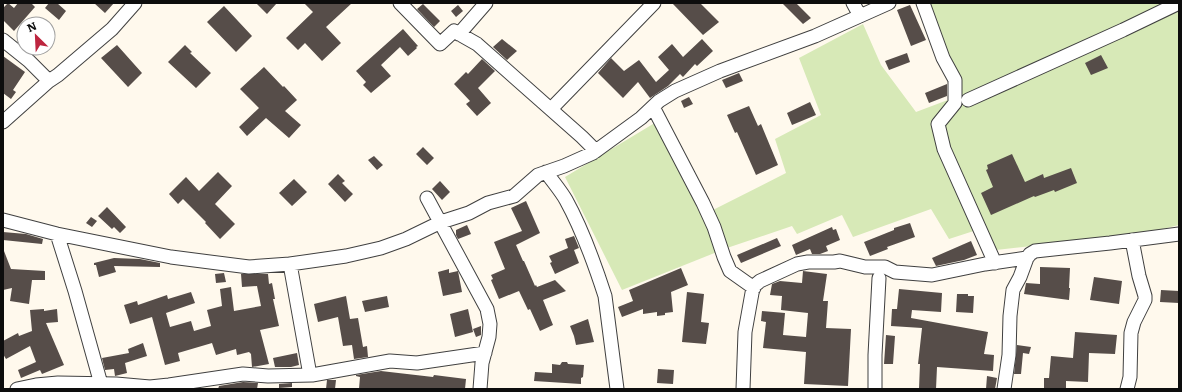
<svg xmlns="http://www.w3.org/2000/svg" width="1182" height="392" font-family="Literata,serif">
  <style>
    .green { fill: #d7e9b7 }
    .building { fill: #564d49 }
    .lines { fill: none; stroke-linecap: round; stroke-linejoin: round }
    .minor-casing { stroke: #404040; stroke-width: 15 }
    .minor { stroke: #fff; stroke-width: 13 }
  </style>
  <rect width="100%" height="100%" fill="#fff9ed"/>
  <path class="green" d="M928,3H1179V225L1142,234L996,250L986,227L949,239L931,209L853,237L842,215L797,234L792,226L727,248L622,290L565,177L658,121L703,215L786,173L775,139L821,115L799,58L863,24L881,65L916,112L961,95Z"/>
  <path class="building" d="M8,3L14,8L18,3H31L35,7L14,31L3,20V8Z
    M49,3H57L66,11L59,20L45,8Z
    M94,3H114L105,13Z
    M256,3H277L267,14Z
    M304,3H352L326,27L341,43L322,61L305,43L298,50L286,38L313,12Z
    M672,3H700L719,22L703,35Z
    M782,3H796L811,18L803,24Z
    M423,4L440,21L434,27L417,9Z
    M458,5L463,11L456,17L451,11Z
    M910,5L926,40L911,46L897,10Z
    M224,6L252,36L236,52L207,22Z
    M403,29L418,46L416,47L417,48L408,56L400,47L381,65L391,76L371,93L363,85L366,82L356,71Z
    M502,39L517,51L507,60L493,47Z
    M702,39L713,51L697,66L695,64L683,77L680,74L668,86L650,98L638,82L623,98L598,73L611,58L624,71L639,60L656,82L669,70L658,57L672,44L683,57Z
    M117,45L142,73L128,87L101,58Z
    M185,45L192,52L190,53L211,73L196,88L168,62Z
    M907,53L910,62L889,70L885,61Z
    M1101,55L1108,68L1091,75L1085,63Z
    M3,56L25,72L13,90L16,92L11,99L3,93Z
    M482,59L495,71L478,88L491,103L477,116L466,104L470,101L454,84L466,72L468,74Z
    M264,67L283,87L284,86L297,100L285,111L301,125L289,138L266,118L247,136L239,127L259,108L240,89Z
    M739,73L743,81L726,88L722,80Z
    M947,84V96L929,103L925,93Z
    M689,97L693,104L684,108L681,101Z
    M810,102L816,115L792,125L787,113Z
    M749,106L758,126L761,124L778,165L756,175L737,132L735,133L727,115Z
    M423,147L434,158L427,165L416,154Z
    M1012,154L1025,182L1043,174L1044,178L1071,168L1077,183L1055,192L1054,190L1035,197L1034,196L991,215L981,193L993,187L986,170L988,169L987,165Z
    M374,156L383,165L377,170L368,160Z
    M218,172L232,186L215,204L235,224L220,239L205,223L206,222L183,199L178,204L169,194L186,177L199,191Z
    M338,174L345,181L342,183L353,194L345,202L328,184Z
    M294,179L307,192L292,206L279,193Z
    M440,181L450,192L442,200L432,189Z
    M526,201L540,233L516,245L523,261H524L535,286L536,285L537,287L555,280L566,291L543,300L553,325L540,331L530,309L528,310L519,291L499,299L491,280L493,279L491,275L505,269L494,242L522,231L511,208Z
    M107,207L126,227L120,233L114,227L112,229L98,216Z
    M91,217L97,221L92,227L86,223Z
    M910,223L915,237L887,247L888,249L870,256L864,242L894,230V228Z
    M467,225L471,234L458,239L456,235V230Z
    M832,227L833,230L836,229L840,240L826,246L828,251L820,254H812L810,249L796,255L792,245Z
    M3,232L26,234L43,239L42,244L3,240Z
    M574,236L579,248L574,250L579,263L555,274L550,263L552,262L549,256L568,248L565,239Z
    M777,238L781,246L741,263L737,255Z
    M971,241L977,255L964,260L936,266L932,258Z
    M4,251L11,269L45,271V280H32L29,304L10,301L12,288L3,290V252Z
    M114,258L140,259L160,263V267L114,266L116,272L99,277L96,265H94V263Z
    M1040,267L1070,268L1069,288H1070L1069,300L1024,294L1026,283L1040,284Z
    M681,268L688,285L671,292L673,312L665,313V315L657,316V312L643,314V309L622,317L618,307L633,301L629,290Z
    M449,269V273L458,271L462,292L443,296L438,272Z
    M803,271L827,274L823,301H828L826,328L851,329L848,386L804,384L806,352L763,348L766,322L761,321L762,311L785,313L783,335L806,337L808,313L781,310L782,296L770,295L772,284L780,281L802,283Z
    M224,273L226,282L216,283L215,274Z
    M241,274H268L269,284L272,283L275,299H273L279,326L260,330L269,364L252,367L251,354L249,352L237,355L236,349L216,355L212,343L178,353L180,361L165,365L152,317L130,324L124,305L137,301L138,305L167,295L168,299L191,292L195,303L166,313L170,327L191,321L194,331L211,326L207,310L222,306L220,289L231,287L234,311L261,306L257,286L242,287Z
    M1094,277L1122,281L1119,304L1090,300Z
    M899,289L942,293L941,312L912,310L911,318L988,332L984,354L994,355L993,371L937,367L936,389H919L920,364H918L922,328L891,326L892,309H897Z
    M1161,290L1179,291V303L1160,302Z
    M687,292L704,294L701,322L709,323L706,344L682,342Z
    M957,294H968V296H974L973,313L956,312Z
    M346,296L350,319L358,318L363,347L367,346L368,357L354,359L352,345L343,346L338,317L318,322L314,304Z
    M387,296L389,307L365,312L362,301Z
    M44,309V311L57,309L58,322L46,323L64,365L42,374L40,370L21,378L18,370L36,362L30,346L6,359L3,354V341L18,333L19,336L32,331L30,310Z
    M468,309L473,332L455,337L450,314Z
    M588,319L594,342L576,345L574,336L570,326Z
    M481,326V335L476,337L473,329Z
    M1075,332L1117,335L1115,354L1089,353L1088,382L1066,381V388H1044V378H1049L1051,356L1073,358Z
    M886,335L895,336L893,364H884Z
    M143,343L147,356L125,363L127,373L115,376L114,369L105,370L102,358L129,353L128,349Z
    M1017,345L1031,347L1029,354L1023,353L1021,374H1014Z
    M297,353L299,365L291,367H275L273,358Z
    M562,362H567L568,364L584,365L583,377L581,378V384L534,381L535,372L552,373V364L560,365Z
    M658,369L674,370L673,384L657,383Z
    M381,371L433,377L434,375L466,379L465,389H359L360,377L356,376V375Z
    M987,376L997,378L995,389H986Z
    M327,380H336L335,389H326Z
    M243,382L258,383L257,389H218L219,386Z
    M292,383V387L279,388V384Z"/>
  <g class="lines">
    <g class="minor-casing">
      <path id="minor" d="M400,3L440,44L454,31L477,44L582,137L596,151
        M853,3L860,16
        M923,3L943,58L955,80V103L938,124L944,149L995,263
        M459,34L486,3
        M3,40L29,61L49,81
        M968,100L1123,30L1179,3
        M653,107L703,203L714,227L724,257L730,271L754,288
        M551,109L654,3
        M3,122L49,81L58,75L112,29L135,3
        M546,172C553,182 561,191 566,200C582,229 595,265 605,296L617,389
        M427,198L487,309L490,324L489,337L482,363L480,389
        M3,220L57,234L171,257L249,267L290,264L346,256L381,248L406,239L441,222L469,213L488,203L514,196L538,175L564,166L593,153L641,118L659,101L675,91L720,71L815,36L889,3
        M57,234L75,291L101,384
        M290,264L310,375
        M17,389L36,385L58,383L116,384L150,387L169,385L243,374L268,376L312,375L390,361L417,363L485,353
        M743,389L745,332L752,293L754,286L760,281L797,264L808,262H834L840,261L865,267H885L895,272L932,275L985,264L1027,258
        M875,389V355L879,278
        M1004,389L1009,355L1010,316L1013,290L1020,277L1027,258L1030,254L1035,251L1110,243L1179,234
        M1127,389L1130,377L1131,333L1134,322L1145,300V296L1139,276L1132,240"/>
    </g>
    <use href="#minor" class="minor"/>
  </g>
  <rect width="1182" height="392" fill="none" stroke="#0d0d0d" stroke-width="8"/>
  <g transform="translate(36 36) rotate(336)"><circle r="19" fill="#ffffff" stroke="#9e9e9e"/>
  <path d="M0-3L7 15L0 10L-7 15Z" fill="#bd253f"/>
  <text y="-6" font-size="11" font-weight="bold" text-anchor="middle" fill="#0d0d0d">N</text>
  </g>
</svg>
